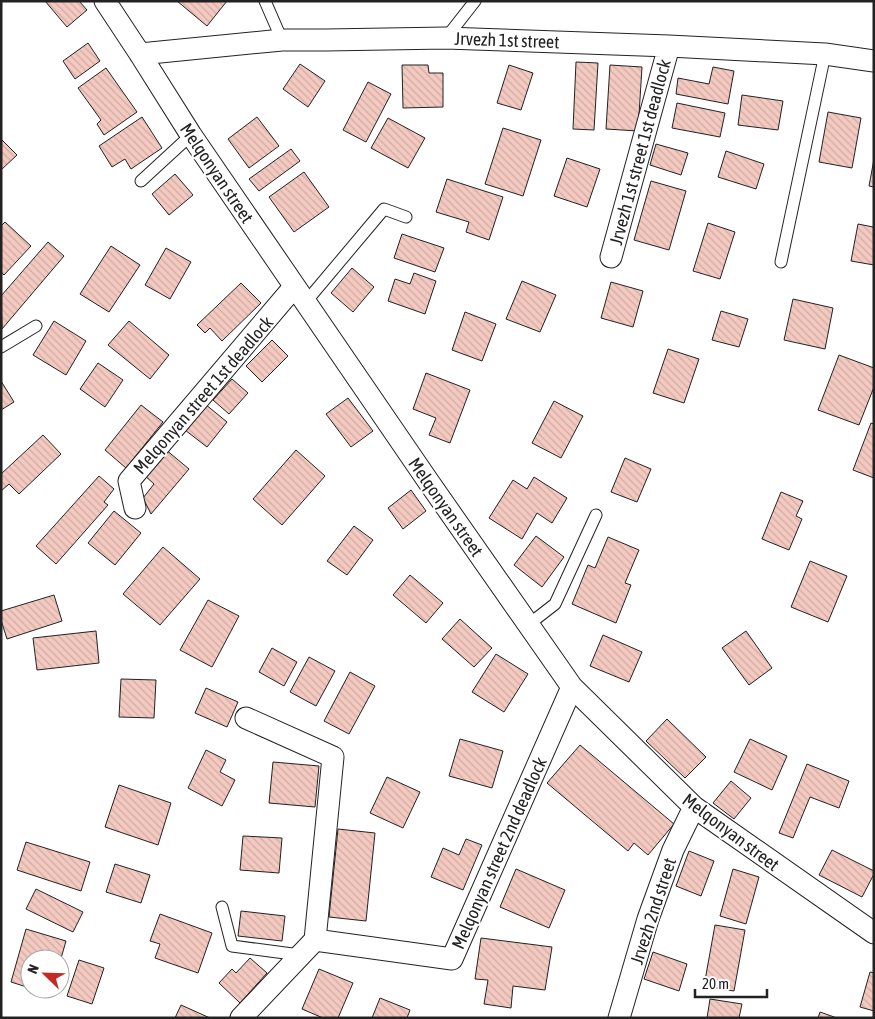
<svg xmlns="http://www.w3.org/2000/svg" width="875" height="1019" font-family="'Asap Condensed',sans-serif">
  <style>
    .building { fill: url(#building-back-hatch); stroke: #222 }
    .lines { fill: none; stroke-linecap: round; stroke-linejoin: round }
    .lane-casing { stroke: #222; stroke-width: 13 }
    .street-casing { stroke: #222; stroke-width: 23 }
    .lane { stroke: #fff; stroke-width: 11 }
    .street { stroke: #fff; stroke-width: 21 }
    .labels { text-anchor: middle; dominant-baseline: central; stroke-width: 4; stroke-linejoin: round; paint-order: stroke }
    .street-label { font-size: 18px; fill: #222; stroke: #fff }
  </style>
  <defs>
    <pattern id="building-back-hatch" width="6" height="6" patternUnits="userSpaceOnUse" patternTransform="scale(1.25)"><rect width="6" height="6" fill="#f3c9c0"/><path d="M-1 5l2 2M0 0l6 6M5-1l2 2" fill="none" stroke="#d0aca5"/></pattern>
  </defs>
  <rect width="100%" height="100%" fill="#fff"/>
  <path class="building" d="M45,1H79L87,10L67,27Z
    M177,1H227L207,26Z
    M88,43L100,61L75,79L63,61Z
    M576,62L598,63L594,130L573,129Z
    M300,64L325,81L308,107L283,89Z
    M402,65H428L429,73H443V107L403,108Z
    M509,65L533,73L521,110L497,103Z
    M610,65L642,67L638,131L606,129Z
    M713,67L734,71L728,104L676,94L678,78L709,84Z
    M106,68L137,112L104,135L97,124L101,120L78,88Z
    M368,82L391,94L366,142L343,130Z
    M742,95L783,101L778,130L738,125Z
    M677,103L725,113L720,137L672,128Z
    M828,112L861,118L852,168L819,162Z
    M142,117L162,148L131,169L125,159L112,167L99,146Z
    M257,117L279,146L249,168L228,139Z
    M388,118L425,138L408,168L371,148Z
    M503,128L541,140L523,196L485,184Z
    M1,139L17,155L1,170Z
    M656,144L688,153L681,175L650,165Z
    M291,149L300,161L259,191L249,179Z
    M726,151L764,164L756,189L718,177Z
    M567,158L600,169L587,207L554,196Z
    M874,159V187L869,186Z
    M304,172L329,207L294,232L269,197Z
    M175,174L193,195L169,215L152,194Z
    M447,179L503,197L489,240L466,232L469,222L436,212Z
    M651,181L686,191L669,250L634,240Z
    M5,222L31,246L4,275L1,272V226Z
    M708,223L735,232L720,279L693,271Z
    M858,224L873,227L874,226V265L851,261Z
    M402,234L444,248L435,272L394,258Z
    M48,242L64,256L2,329L1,296Z
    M111,246L140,265L109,312L80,294Z
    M166,248L191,262L170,299L145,285Z
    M352,268L374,287L353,312L331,293Z
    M414,273L436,281L425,314L388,301L395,279L410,284Z
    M522,281L556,295L540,332L506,319Z
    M611,282L643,291L633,327L601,318Z
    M241,283L261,303L222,341L210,328L205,333L197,325Z
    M793,299L833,308L825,349L784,340Z
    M721,311L748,319L739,347L712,340Z
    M465,312L496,324L482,361L452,350Z
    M54,321L86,341L66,375L33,355Z
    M129,321L169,355L150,379L108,345Z
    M272,340L288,356L262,382L246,366Z
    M668,349L699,359L684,403L653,393Z
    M839,355L874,368V387L859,425L818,410Z
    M98,363L123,380L105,407L80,389Z
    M426,373L470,390L450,443L429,435L436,418L413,409Z
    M232,379L248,393L229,414L213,400Z
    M1,381L14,402L1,410Z
    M348,398L373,431L351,447L326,414Z
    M554,401L583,416L561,458L532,443Z
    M205,404L227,422L207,447L185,430Z
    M141,405L163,422L126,468L105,450Z
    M871,423L874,424V478L853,470Z
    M43,435L61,454L19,494L9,484L1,491V474Z
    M165,449L189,469L151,514L143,498L154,484L143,474Z
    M296,450L325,476L282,525L253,499Z
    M625,458L651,469L637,502L611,492Z
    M99,476L114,489L104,502L108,505L56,564L36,546Z
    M534,477L567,498L552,523L537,513L522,539L489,518L513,480L527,489Z
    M411,490L426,511L403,529L388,508Z
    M781,492L803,501L796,516L802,519L789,550L762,539Z
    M114,511L141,533L115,565L88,543Z
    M354,526L373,540L347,575L327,561Z
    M536,536L564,557L542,587L514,565Z
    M608,537L639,550L625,583L631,585L616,623L572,604L588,565L595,568Z
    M163,547L200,579L160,625L123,594Z
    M810,561L847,576L828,622L791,607Z
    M410,575L443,603L426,623L393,595Z
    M54,595L62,621L7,639L1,620V611Z
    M208,600L239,616L212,667L180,650Z
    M460,619L492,648L474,667L442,639Z
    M96,631L99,663L37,670L33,638Z
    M746,631L772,668L749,685L722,648Z
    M603,635L642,652L629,682L590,666Z
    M272,648L297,662L284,686L259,672Z
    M496,654L528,674L504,712L472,692Z
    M309,657L335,671L316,706L290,692Z
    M350,672L375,686L349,734L324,721Z
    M121,679L156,680L154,718L119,717Z
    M206,688L238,702L227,727L195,713Z
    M667,719L706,757L685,778L646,741Z
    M460,739L503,751L492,788L449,776Z
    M750,739L787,756L772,790L734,772Z
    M580,745L674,824L648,855L634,843L628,851L547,783Z
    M206,750L226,760L220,772L235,780L222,806L188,788Z
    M273,762L319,766L315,807L269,803Z
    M807,764L849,781L839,808L810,797L793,838L779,833Z
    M387,777L420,792L403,828L370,813Z
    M731,781L751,798L734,819L713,803Z
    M119,785L171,803L158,845L105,827Z
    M338,829L375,833L366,921L329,917Z
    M243,836L282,838L279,873L240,870Z
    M466,839L482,845L463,890L431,877L443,848L459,855Z
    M26,842L90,862L81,891L17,870Z
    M832,850L874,871V874L862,897L819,875Z
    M689,851L714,861L701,896L676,886Z
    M115,864L150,875L141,903L106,892Z
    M516,869L565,890L549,928L500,907Z
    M733,869L759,877L746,924L720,916Z
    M36,889L83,912L73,932L26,909Z
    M241,911L285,916L282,941L238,936Z
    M160,914L212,933L198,973L155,958L160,944L150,941Z
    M715,925L745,930L734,991L704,986Z
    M26,929L66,941L60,962V959H30V988L11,982Z
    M481,938L552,947L545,990L513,986L511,1008L484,1004L488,980L475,979Z
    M653,952L687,964L679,991L644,979Z
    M250,958L267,973L240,1003L219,983L232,969L236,973Z
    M79,960L104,968L92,1004L67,996Z
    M319,969L353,983L338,1018H323L302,1009Z
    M870,972L874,973V1011L860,1007Z
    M34,989H52L51,994Z
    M380,998L410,1010L407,1018H372Z
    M710,999L742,1004L739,1018H707Z
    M181,1005L210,1018H175Z
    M820,1012L837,1018H818Z"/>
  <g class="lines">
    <g class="lane-casing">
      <path id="lane" d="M265,1L282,40
        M446,38L475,1
        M141,181L191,135
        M781,262L825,54
        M305,303L384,209L406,217
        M1,347L36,326
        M528,625L555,604L596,515
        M222,907L232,946L300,955"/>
    </g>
    <g class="street-casing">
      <path id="street" d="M105,1L140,54L191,135L428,481L572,687L694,807L874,933
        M140,54L282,40H326L446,38L669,46L825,54L874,61
        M611,257L669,46
        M135,508L129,481L294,287
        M246,718L333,757L315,940
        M241,1018L315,940L452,959L572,687
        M619,1018L648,919L673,850L694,807"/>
    </g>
    <use href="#lane" class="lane"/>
    <use href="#street" class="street"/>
  </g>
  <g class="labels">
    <g class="street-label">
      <text transform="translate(507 40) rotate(2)">Jrvezh 1st street</text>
      <text transform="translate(640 152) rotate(-75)">Jrvezh 1st street 1st deadlock</text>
      <text transform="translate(217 173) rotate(56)">Melqonyan street</text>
      <text transform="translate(203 395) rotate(-49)">Melqonyan street 1st deadlock</text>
      <text transform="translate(446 507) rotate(55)">Melqonyan street</text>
      <text transform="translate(731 832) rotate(37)">Melqonyan street</text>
      <text transform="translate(499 853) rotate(-66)">Melqonyan street 2nd deadlock</text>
      <text transform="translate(653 911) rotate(-72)">Jrvezh 2nd street</text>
    </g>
  </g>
  <rect width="875" height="1019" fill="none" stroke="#222222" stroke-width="5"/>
  <g transform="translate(45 974) rotate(293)"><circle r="24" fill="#ffffff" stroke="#a7a7a7"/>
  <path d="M0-4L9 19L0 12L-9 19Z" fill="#c62828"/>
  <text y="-8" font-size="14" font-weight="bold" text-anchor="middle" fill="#222222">N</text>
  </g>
  <path d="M695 989v8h72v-8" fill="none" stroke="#222222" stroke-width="2.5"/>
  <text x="702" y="989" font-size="15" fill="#222222" stroke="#ffffff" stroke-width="4" paint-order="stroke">20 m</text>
</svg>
